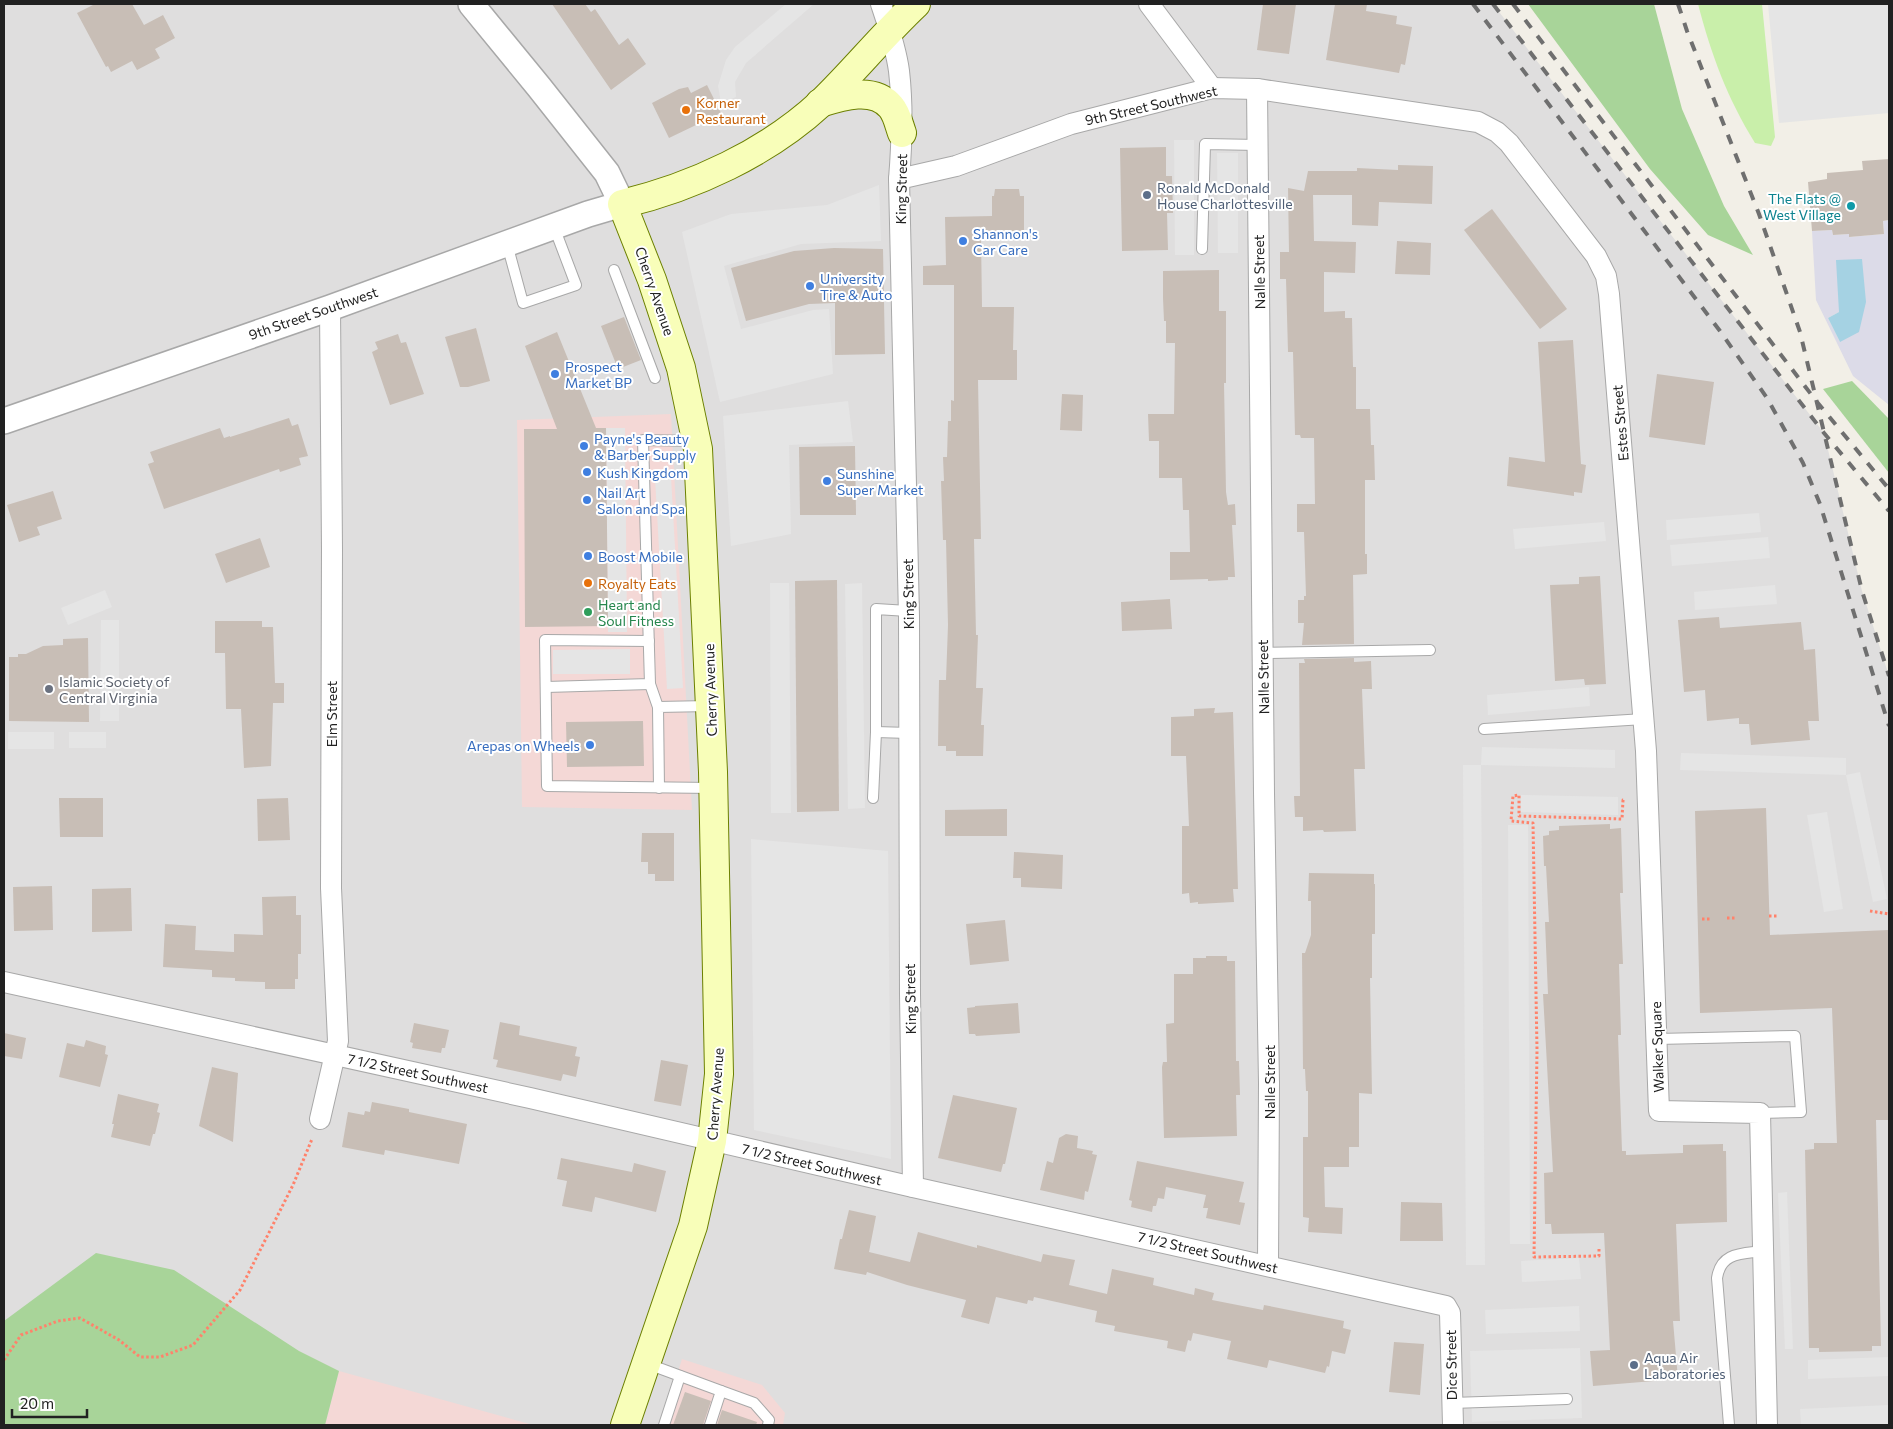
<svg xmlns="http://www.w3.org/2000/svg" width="1893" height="1429" font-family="Commissioner,sans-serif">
<rect width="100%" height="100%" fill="#f2efe7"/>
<polygon fill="#dfdede" points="4,4 1493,4 1824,433 1862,591 1889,676 1889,1425 4,1425"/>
<g fill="#f4d8d6">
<polygon points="671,414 692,810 522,807 517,420"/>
<polygon points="682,1359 762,1385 785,1413 783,1425 661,1425"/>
<polygon points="339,1371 533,1425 325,1425"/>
</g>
<path fill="#c9efaa" d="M 1698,4 L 1762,4 L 1775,137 L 1771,146 L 1755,143 C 1727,98 1711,54 1698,4 Z"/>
<g fill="#a8d499">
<polygon points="1528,4 1654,4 1682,109 1724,206 1753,255 1708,235 1650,169"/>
<polygon points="1852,381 1889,419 1889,473 1823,389"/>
<polygon points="96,1253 174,1270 299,1351 339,1371 325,1425 4,1425 4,1321"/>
</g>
<g fill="#e5e5e5">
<polygon points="786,4 814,4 746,63 735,82 736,97 721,103 718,86 726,60 735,47"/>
<polygon points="1768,4 1889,4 1889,113 1779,123"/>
<polygon points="1174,140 1194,140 1194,255 1175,255"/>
<polygon points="1217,153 1238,153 1238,253 1218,253"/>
<polygon points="879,185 881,241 801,244 724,266 741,329 813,310 829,309 833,374 720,402 682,232 731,214 827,205"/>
<polygon points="848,401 853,442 789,445 791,534 731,546 723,416"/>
<polygon points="606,428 625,428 627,632 608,632"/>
<polygon points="671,477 683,688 667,689 655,478"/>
<polygon points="1759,513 1761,532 1667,540 1666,520"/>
<polygon points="1604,522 1606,541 1515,549 1513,529"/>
<polygon points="1768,537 1770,558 1672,566 1670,545"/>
<polygon points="770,583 789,583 791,813 771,813"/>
<polygon points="862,583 865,808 848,809 845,584"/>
<polygon points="1775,585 1777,604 1695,610 1694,592"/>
<polygon points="105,590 112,607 68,625 61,608"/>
<polygon points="101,620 119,620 119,721 100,721"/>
<polygon points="630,649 630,674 553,674 553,650"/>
<polygon points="1589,687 1590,706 1488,715 1487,695"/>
<rect x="8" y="732" width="46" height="17"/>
<rect x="69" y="732" width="37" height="16"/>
<polygon points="1482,747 1615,750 1615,768 1481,765 1485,1265 1466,1265 1463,765 1481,765"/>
<polygon points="1681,753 1846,758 1846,775 1860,772 1887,899 1873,902 1846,775 1680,770"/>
<polygon points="1521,795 1618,797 1618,815 1521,812"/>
<polygon points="1827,812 1843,909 1824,912 1807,815"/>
<polygon points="1508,825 1528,825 1530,1244 1510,1244"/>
<polygon points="751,839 888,851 891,1159 754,1130"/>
<polygon points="1787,1192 1793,1349 1785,1349 1778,1193"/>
<polygon points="1579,1258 1581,1279 1522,1282 1521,1261"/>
<polygon points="1579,1306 1580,1331 1486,1334 1485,1310"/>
<polygon points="1580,1348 1582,1418 1472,1422 1470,1351"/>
<polygon points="1889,1357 1889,1376 1808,1379 1808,1360"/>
<polygon points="1889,1405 1889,1425 1801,1425 1800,1409"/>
</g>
<path fill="#dcdbe8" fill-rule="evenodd" d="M 1889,220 L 1889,405 L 1853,376 L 1816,300 L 1812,231 L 1832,230 L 1833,235 L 1849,234 L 1849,237 L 1884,234 L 1883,221 ZM 1839,312 L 1840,342 L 1828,318 Z"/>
<polygon fill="#a5d2e3" points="1862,259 1866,302 1859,332 1840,342 1828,318 1839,312 1836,260"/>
<g fill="#c8beb6">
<polygon points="95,4 132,4 144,25 163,15 175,38 155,49 160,58 137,70 132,61 111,72 108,66 106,67 77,13"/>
<polygon points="552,4 585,4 591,12 595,9 619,45 628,38 646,64 611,90"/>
<polygon points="1263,4 1296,4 1289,54 1257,50"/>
<polygon points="1335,4 1367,4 1366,11 1397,16 1396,24 1412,27 1405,65 1401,64 1399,73 1326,60"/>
<polygon points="707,85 721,113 669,138 652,103 679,89 688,87 691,93"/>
<polygon points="1166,147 1166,176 1172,176 1173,213 1167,213 1168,250 1122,251 1120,148"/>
<polygon points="1889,159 1889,220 1883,221 1884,234 1849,237 1849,234 1833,235 1832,230 1812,231 1808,182 1827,179 1827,173 1863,170 1862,161"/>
<polygon points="1398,165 1433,166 1432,204 1379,202 1378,226 1352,225 1352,195 1313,195 1314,241 1356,242 1355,273 1324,272 1324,312 1345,311 1345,318 1352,318 1353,367 1356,367 1356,409 1370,409 1371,445 1374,445 1375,480 1365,480 1365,554 1367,554 1367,574 1353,575 1354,644 1302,645 1304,623 1298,623 1298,600 1304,600 1304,596 1306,596 1304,532 1297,532 1297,504 1315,504 1314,438 1301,438 1300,435 1295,435 1293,352 1288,352 1286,279 1280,279 1280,252 1289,252 1288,188 1304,191 1308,171 1357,171 1357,168 1398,170"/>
<polygon points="995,189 1019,189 1020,196 1024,196 1024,230 1022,230 1022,236 981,236 982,307 1014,307 1013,350 1017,350 1017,380 978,380 981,539 974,539 976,635 978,635 976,688 983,688 981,725 984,725 983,756 956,756 956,751 946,751 946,746 938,746 939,680 946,680 948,625 946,540 943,540 941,481 944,481 943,457 947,457 948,421 951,421 951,400 954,401 954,285 923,285 923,266 946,265 945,217 992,216 992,196 994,196"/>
<polygon points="1492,209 1567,309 1540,329 1464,230"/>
<polygon points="1397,241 1431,243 1430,275 1395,274"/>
<polygon points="834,248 883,249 885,354 835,355 835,303 809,304 746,321 731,268 794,251"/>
<polygon points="1219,270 1219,311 1226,311 1226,383 1224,383 1226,492 1228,505 1235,504 1236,525 1232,525 1235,577 1228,577 1228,580 1208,581 1208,579 1170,580 1170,552 1190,552 1189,510 1183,510 1182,478 1159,478 1159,441 1149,441 1148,414 1174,414 1175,343 1166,343 1166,321 1164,321 1163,298 1163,271"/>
<polygon points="624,317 641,360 618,369 601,326"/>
<polygon points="476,328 490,381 468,387 460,387 445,337"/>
<polygon points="557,332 596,428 606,428 608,626 525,627 524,429 557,429 525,346"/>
<polygon points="398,334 401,343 406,342 424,394 390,405 372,352 378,349 375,342"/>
<polygon points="1573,340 1581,464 1586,465 1582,493 1574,492 1574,496 1507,486 1509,457 1545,462 1538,342"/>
<polygon points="1657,374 1714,382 1705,445 1649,437"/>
<polygon points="1062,394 1083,395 1082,431 1060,430"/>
<polygon points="289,418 292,426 298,424 308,456 299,458 301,465 280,472 279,469 164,509 148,464 154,462 150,452 220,428 224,438 230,436 230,437"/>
<polygon points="855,446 856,515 800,515 799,447"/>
<polygon points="53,491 62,519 37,527 40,535 19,542 7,505"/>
<polygon points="260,538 270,567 226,583 215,554"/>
<polygon points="1600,576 1606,684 1585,685 1584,679 1555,681 1550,585 1579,584 1579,577"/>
<polygon points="837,580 839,811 797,812 795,581"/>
<polygon points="1170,599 1172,629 1122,631 1121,602"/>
<polygon points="1719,617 1720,628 1801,622 1804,650 1815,649 1819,721 1808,721 1810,740 1751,745 1749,724 1739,724 1739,718 1707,721 1705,690 1684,692 1678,620"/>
<polygon points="215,621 262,621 262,627 273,627 275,683 284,683 284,703 273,703 271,766 244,768 241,709 226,709 225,653 215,653"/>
<polygon points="88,638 89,722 9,721 9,657 18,657 18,654 26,654 43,646 63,645 63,639"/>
<polygon points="1354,658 1354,662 1371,661 1372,689 1362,689 1365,769 1354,769 1356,831 1324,832 1323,830 1303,831 1303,817 1295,817 1294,796 1300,796 1299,663 1305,663 1304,659"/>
<polygon points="1215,708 1214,713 1233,712 1238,889 1233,889 1234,902 1198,904 1198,902 1190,903 1189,893 1182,894 1182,826 1189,826 1186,756 1171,756 1171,717 1194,716 1194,709"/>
<polygon points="643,721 644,766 567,767 566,722"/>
<polygon points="59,798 103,798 103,837 60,837"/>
<polygon points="288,798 290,840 258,841 257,799"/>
<polygon points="1766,808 1770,935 1889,930 1889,1120 1876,1120 1881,1346 1872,1346 1872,1351 1819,1352 1819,1348 1809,1348 1805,1150 1814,1149 1814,1143 1837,1143 1832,1008 1700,1013 1695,811"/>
<polygon points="1007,809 1007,836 945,836 945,810"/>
<polygon points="1610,824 1610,829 1621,828 1623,893 1620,893 1623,964 1619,964 1621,1035 1618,1035 1622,1151 1626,1151 1626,1155 1683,1153 1683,1145 1723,1144 1723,1151 1726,1151 1727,1222 1676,1224 1680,1321 1673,1321 1678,1379 1593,1386 1590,1351 1610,1350 1604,1233 1552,1234 1551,1224 1545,1224 1544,1173 1553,1172 1543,994 1548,994 1545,922 1549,922 1546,866 1544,866 1543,836 1549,835 1549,831 1559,830 1559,826"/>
<polygon points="642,833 674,833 674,881 655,881 655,874 648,874 648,862 641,862"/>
<polygon points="1014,852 1063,855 1062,889 1021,887 1021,878 1013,878"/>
<polygon points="1309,873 1374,874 1374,884 1375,884 1375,934 1372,934 1372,978 1370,978 1372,1094 1359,1093 1359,1147 1349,1147 1349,1167 1324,1167 1325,1207 1343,1208 1342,1234 1308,1232 1309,1218 1303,1217 1303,1137 1308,1137 1308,1091 1306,1091 1305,1069 1303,1069 1302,953 1305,953 1311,935 1311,901 1308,901"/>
<polygon points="52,886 53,930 14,931 13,887"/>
<polygon points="131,888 132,931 92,932 92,889"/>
<polygon points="296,896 296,915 301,915 301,954 298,954 298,979 295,979 295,989 265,989 265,982 235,981 235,978 212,977 212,970 163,967 165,924 196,926 195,950 234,952 234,934 263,935 262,897"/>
<polygon points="1005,920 1009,961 970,965 966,924"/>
<polygon points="1206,956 1227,956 1227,961 1235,961 1236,1061 1239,1061 1240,1095 1236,1095 1237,1136 1164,1138 1162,1067 1163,1062 1167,1062 1166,1024 1174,1023 1174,974 1193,974 1193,958 1206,958"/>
<polygon points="1018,1003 1020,1033 976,1036 975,1034 969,1034 967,1008 975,1007 975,1006"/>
<polygon points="500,1022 520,1026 519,1035 577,1047 575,1056 580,1057 576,1077 563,1074 561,1081 496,1067 498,1060 493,1059"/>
<polygon points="414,1023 449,1030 445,1048 442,1048 441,1053 412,1048 413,1043 410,1042"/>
<polygon points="4,1033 26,1038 22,1059 4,1056"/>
<polygon points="86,1040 106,1046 105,1054 108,1055 100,1087 59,1077 67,1043 84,1047"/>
<polygon points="661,1060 688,1065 681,1106 654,1101"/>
<polygon points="212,1067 238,1073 233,1142 199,1126"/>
<polygon points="118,1094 159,1104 157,1112 160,1113 155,1134 153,1134 150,1146 111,1137 114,1124 112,1124"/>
<polygon points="953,1095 1017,1108 1005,1164 1003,1164 1001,1172 938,1158"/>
<polygon points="372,1102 409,1109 409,1112 467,1124 459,1164 385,1150 384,1155 342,1147 348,1112 364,1115 365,1111 370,1112"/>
<polygon points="1066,1134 1078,1136 1077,1148 1093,1151 1092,1154 1097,1155 1088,1192 1085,1191 1084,1200 1040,1190 1047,1161 1053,1163 1059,1138"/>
<polygon points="561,1158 632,1172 634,1163 666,1171 656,1212 595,1197 592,1212 562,1206 567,1181 557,1179"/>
<polygon points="1137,1161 1244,1182 1239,1202 1245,1203 1240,1225 1206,1218 1208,1208 1203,1208 1206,1195 1166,1187 1164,1199 1158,1198 1156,1206 1153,1206 1152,1212 1131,1207 1132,1201 1129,1200"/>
<polygon points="1401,1202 1442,1203 1443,1241 1400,1241"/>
<polygon points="849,1210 876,1216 869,1252 910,1262 918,1232 977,1248 977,1245 1041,1262 1043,1254 1075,1260 1069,1285 1107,1294 1112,1269 1154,1278 1153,1285 1194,1295 1195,1288 1214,1293 1212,1300 1263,1310 1264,1305 1344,1321 1343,1328 1351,1330 1345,1354 1332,1351 1329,1367 1327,1366 1325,1373 1269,1360 1267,1368 1227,1359 1231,1341 1193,1333 1191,1341 1188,1340 1185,1352 1167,1348 1168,1341 1114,1331 1115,1326 1095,1322 1097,1311 1034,1297 1033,1301 1028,1300 1027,1304 996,1297 989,1324 961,1317 966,1300 907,1285 867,1272 866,1275 834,1269 840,1239 842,1239"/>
<polygon points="1394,1342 1424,1344 1420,1395 1389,1392"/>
<polygon points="685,1392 711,1401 703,1425 673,1425"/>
<polygon points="722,1410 757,1422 756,1425 717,1425"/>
</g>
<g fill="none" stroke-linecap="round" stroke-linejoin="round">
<defs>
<g id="service">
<polyline points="507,244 523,303 576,285 554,227"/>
<polyline points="1202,249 1205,144 1258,145"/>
<polyline points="614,270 655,378"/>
<polyline points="649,641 545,640 547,786 713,788"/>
<polyline points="1263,653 1430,650"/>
<polyline points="650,684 658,707"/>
<polyline points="546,687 650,684 643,440 696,441"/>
<polyline points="1484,729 1644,719"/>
<polyline points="876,732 909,733"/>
<polyline points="659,788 658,707 709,706"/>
<polyline points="873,798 876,732 876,609 908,611"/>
<polyline points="1657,1039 1795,1036 1801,1112 1760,1113"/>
<polyline points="648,1364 721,1391 710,1425"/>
<polyline points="721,1391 754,1403 769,1420 768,1425"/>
<polyline points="1452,1403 1567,1399"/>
<polyline points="664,1425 680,1376"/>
<path d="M 1729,1425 L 1717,1278 C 1721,1252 1742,1254 1763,1251"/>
</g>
<g id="minor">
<path d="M 881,4 C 888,25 896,48 899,71 C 903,106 902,143 899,179 L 909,617 L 910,994 L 913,1187"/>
<polyline points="1149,4 1212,88"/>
<polyline points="1257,89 1264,793 1269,1083 1268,1265"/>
<polyline points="899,179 956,166 1071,124 1212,88 1257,89 1478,122 1497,132 1509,143 1596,256 1606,276 1609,294 1646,751 1659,1111 1760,1113 1767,1425"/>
<polyline points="4,982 530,1098 913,1187 1446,1306 1450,1313 1453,1425"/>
<polyline points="320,1119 338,1041 331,888 332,549 330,308"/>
</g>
<polyline id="tertiary" points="4,421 330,308 588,214 622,204 607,173 539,87 471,4"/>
<g id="secondary">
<path d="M 820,103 C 842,96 874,86 891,107 C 897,114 899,125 902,133"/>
<path d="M 625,1425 L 693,1226 L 712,1141 L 719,1074 L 713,772 L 698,449 L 681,368 L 652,280 L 622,204 C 693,187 767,153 821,103 C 854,71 883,35 916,4"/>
</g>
</defs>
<use href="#service" stroke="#a8a8a8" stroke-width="12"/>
<use href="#minor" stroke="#a8a8a8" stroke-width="22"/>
<use href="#tertiary" stroke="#a8a8a8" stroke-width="28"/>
<use href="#secondary" stroke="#6c8000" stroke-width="30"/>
<g stroke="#ff826b" stroke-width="3" stroke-dasharray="2.5 2.5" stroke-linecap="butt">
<polyline points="1870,911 1889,914"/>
<polyline points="1769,916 1778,916"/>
<polyline points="1727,918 1735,918"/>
<polyline points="1702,919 1710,919"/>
<polyline points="1599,1249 1599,1256 1534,1257 1537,1050 1533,823 1511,821 1513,796 1519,795 1519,816 1622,819 1623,800 1625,800"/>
<polyline points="4,1360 21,1335 58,1321 80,1318 119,1340 140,1357 160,1357 193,1345 240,1290 293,1185 312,1139"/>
</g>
<use href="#service" stroke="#fff" stroke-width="10"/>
<use href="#minor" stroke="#fff" stroke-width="20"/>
<use href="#tertiary" stroke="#fff" stroke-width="25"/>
<use href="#secondary" stroke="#f8feb9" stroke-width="28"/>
<g stroke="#6f6f6f" stroke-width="4" stroke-dasharray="10 10" stroke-linecap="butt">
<polyline points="1473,4 1720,331 1767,398 1803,463 1820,504 1889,726"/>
<polyline points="1493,4 1824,433 1889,511"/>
<polyline points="1513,4 1817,402 1889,489"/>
<polyline points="1678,4 1687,31 1759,214 1800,332 1862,591 1889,676"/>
</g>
</g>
<g fill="#e8710a" stroke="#fff" stroke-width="2">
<circle cx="686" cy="110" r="5"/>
<circle cx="588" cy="583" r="5"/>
</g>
<g fill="#5c6f8a" stroke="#fff" stroke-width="2">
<circle cx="1147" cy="195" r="5"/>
<circle cx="1634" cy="1365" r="5"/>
</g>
<circle fill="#0f9aa8" stroke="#fff" stroke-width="2" cx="1851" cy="206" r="5"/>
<g fill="#3f7fe0" stroke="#fff" stroke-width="2">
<circle cx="963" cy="241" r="5"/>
<circle cx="810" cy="286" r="5"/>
<circle cx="555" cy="374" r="5"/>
<circle cx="584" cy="446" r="5"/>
<circle cx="587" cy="472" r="5"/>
<circle cx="827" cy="481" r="5"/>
<circle cx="587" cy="500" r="5"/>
<circle cx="588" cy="556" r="5"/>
<circle cx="590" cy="745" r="5"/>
</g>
<circle fill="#2e9e5b" stroke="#fff" stroke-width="2" cx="588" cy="612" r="5"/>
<circle fill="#6b7280" stroke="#fff" stroke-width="2" cx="49" cy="689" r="5"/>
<g text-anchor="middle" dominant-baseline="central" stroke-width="4" stroke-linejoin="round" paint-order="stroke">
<g font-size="14" fill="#c56008" stroke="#fff" text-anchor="start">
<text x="696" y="102">Korner<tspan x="696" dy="16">Restaurant</tspan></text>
<text x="598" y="583">Royalty Eats</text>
</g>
<g font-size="14" fill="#212121" stroke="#fff">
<text transform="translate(1151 105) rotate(-13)">9th Street Southwest</text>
<text transform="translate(901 189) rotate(-89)">King Street</text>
<text transform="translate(1259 272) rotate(-91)">Nalle Street</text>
<text transform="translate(655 291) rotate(71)">Cherry Avenue</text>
<text transform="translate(313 313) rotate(-19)">9th Street Southwest</text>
<text transform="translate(1620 423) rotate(-95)">Estes Street</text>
<text transform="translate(908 594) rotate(-91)">King Street</text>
<text transform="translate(1263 677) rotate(-91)">Nalle Street</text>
<text transform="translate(710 690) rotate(-92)">Cherry Avenue</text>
<text transform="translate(331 714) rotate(-90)">Elm Street</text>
<text transform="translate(910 999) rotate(-91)">King Street</text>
<text transform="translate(1657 1047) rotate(-92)">Walker Square</text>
<text transform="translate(418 1073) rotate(12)">7 1/2 Street Southwest</text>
<text transform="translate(1269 1082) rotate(-90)">Nalle Street</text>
<text transform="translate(715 1094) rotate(-86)">Cherry Avenue</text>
<text transform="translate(812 1164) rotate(13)">7 1/2 Street Southwest</text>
<text transform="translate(1208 1252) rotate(13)">7 1/2 Street Southwest</text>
<text transform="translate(1451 1365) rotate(-91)">Dice Street</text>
</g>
<g font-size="14" fill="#4e5e75" stroke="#fff" text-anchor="start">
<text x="1157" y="187">Ronald McDonald<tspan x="1157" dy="16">House Charlottesville</tspan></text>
<text x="1644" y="1357">Aqua Air<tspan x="1644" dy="16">Laboratories</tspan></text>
</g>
<g font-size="14" fill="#0d838f" stroke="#fff" text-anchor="end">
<text x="1841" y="198">The Flats @<tspan x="1841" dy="16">West Village</tspan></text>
</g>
<g font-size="14" fill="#366cbe" stroke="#fff" text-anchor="start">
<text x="973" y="233">Shannon's<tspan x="973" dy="16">Car Care</tspan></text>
<text x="820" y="278">University<tspan x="820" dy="16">Tire &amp; Auto</tspan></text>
<text x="565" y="366">Prospect<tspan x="565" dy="16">Market BP</tspan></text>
<text x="594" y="438">Payne's Beauty<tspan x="594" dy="16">&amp; Barber Supply</tspan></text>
<text x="597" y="472">Kush Kingdom</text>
<text x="837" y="473">Sunshine<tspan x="837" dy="16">Super Market</tspan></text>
<text x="597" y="492">Nail Art<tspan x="597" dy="16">Salon and Spa</tspan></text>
<text x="598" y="556">Boost Mobile</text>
<text x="580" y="745" text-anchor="end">Arepas on Wheels</text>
</g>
<g font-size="14" fill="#27864d" stroke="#fff" text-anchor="start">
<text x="598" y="604">Heart and<tspan x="598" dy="16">Soul Fitness</tspan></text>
</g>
<g font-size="14" fill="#5b616d" stroke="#fff" text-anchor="start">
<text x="59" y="681">Islamic Society of<tspan x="59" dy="16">Central Virginia</tspan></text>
</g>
</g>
<rect width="1893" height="1429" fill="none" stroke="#212121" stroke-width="10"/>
<path d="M12 1409v8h75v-8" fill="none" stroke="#212121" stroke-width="2.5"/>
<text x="20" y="1409" font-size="15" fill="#212121" stroke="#ffffff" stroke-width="4" paint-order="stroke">20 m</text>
</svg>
